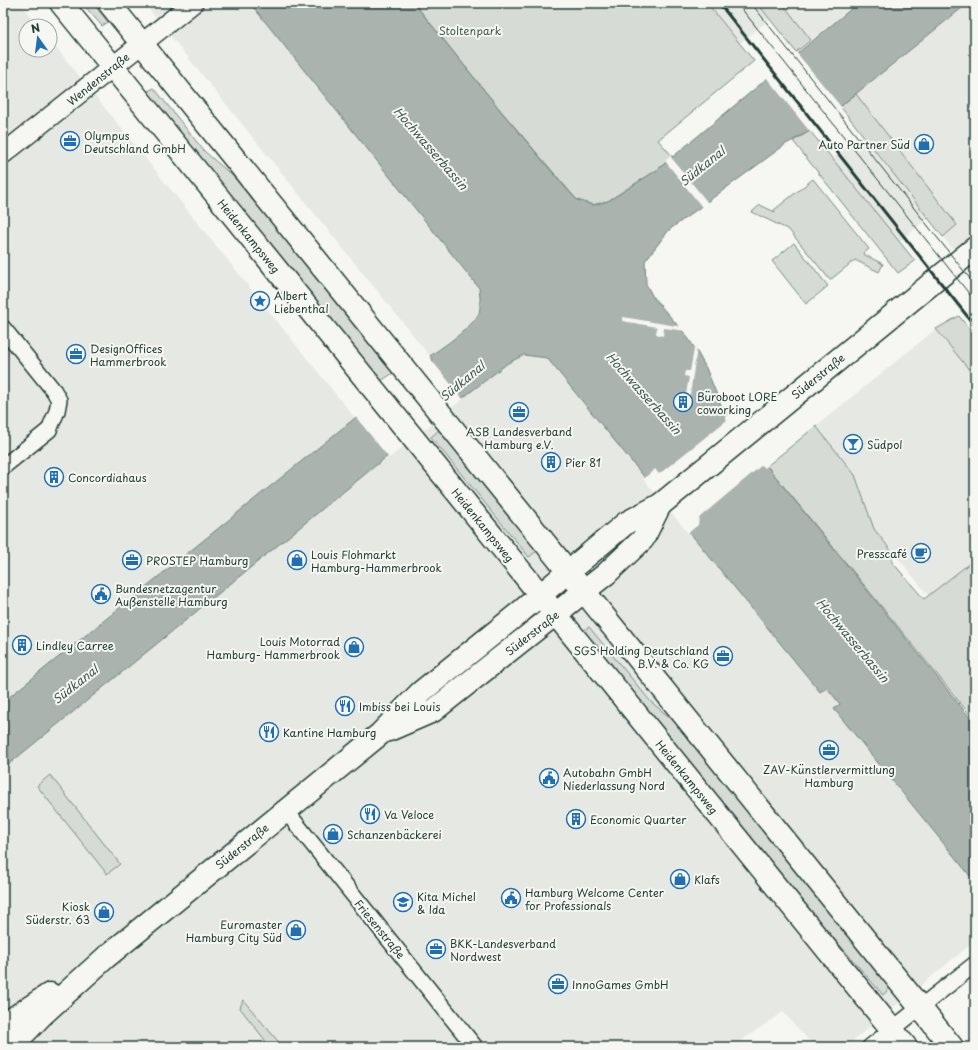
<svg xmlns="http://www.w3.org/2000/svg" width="978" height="1050" font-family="'Playpen Sans',sans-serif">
<rect width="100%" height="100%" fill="#f6f6f2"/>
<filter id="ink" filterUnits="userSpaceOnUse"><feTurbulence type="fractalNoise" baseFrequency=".025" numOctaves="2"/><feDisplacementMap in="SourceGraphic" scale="8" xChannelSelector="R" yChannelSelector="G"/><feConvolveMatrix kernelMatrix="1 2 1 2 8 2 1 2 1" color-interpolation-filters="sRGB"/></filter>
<g filter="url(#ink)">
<g fill="#e6e8e4">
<polygon points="3,3 20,3 38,26 26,26 26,50 50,50 50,40 355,418 3,702"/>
<polygon points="144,3 250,3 479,288 481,301 479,313 473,322 430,356"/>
<polygon points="707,3 757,3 770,19 740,43"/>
<polygon points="782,3 857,3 811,40"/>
<polygon points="968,3 975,3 975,277 943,237 957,225 856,94"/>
<polygon points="862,135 928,218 899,242 832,159"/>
<polygon points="936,329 975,377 975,559 929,596 874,529 855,475 816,426"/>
<polygon points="524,355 547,358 820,691 827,688 840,704 834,709 975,882 975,941 845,1047 815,1047 783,1012 732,1047 3,1047 3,769 385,458 508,363"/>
</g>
<g fill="#d6dbd6" stroke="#7a8c85">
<polygon points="82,3 93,3 108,22 102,26"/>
<polygon points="414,3 707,3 754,61 658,140 673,157 657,170 608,201 593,205 577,200 501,111"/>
<polygon points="757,3 782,3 811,40 796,52"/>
<polygon points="154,88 204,151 234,177 393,373 378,383 146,92"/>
<polygon points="856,94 957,225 943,237 840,106"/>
<polygon points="810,131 915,261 898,273 793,141"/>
<polygon points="813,179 869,249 863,254 883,264 879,272 855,260 830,280 789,230 752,212 760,205 775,212 774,210"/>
<polygon points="794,243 828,286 806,304 772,261"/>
<polygon points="959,316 975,336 975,377 936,329"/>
<polygon points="816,426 855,475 874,529 893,553 892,562 924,599 975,559 975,721 767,466"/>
<polygon points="439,430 537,551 529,557 431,437"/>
<polygon points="589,627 651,702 673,720 890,988 883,995 839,944 797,903 581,632"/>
<polygon points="50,775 120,864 107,874 37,786"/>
<polygon points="243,1000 283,1047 264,1047 265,1040 240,1008"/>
</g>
<path fill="#aab3ae" stroke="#72847d" d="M 250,3 L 414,3 L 501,111 L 565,187 L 577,200 L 593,205 L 608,201 L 657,170 L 858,3 L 968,3 L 810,131 L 786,144 L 669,230 L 645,261 L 646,284 L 653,297 L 686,335 L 696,350 L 706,368 L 721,405 L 767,466 L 975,724 L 975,882 L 834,709 L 840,704 L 827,688 L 820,692 L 547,358 L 524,355 L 508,363 L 385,458 L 3,769 L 3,702 L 355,418 L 433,360 L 430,356 C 442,347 473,327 479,313 C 481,305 480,296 479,288 Z"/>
<g fill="#f6f6f2">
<polygon points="796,52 842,108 811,133 766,77"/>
<polygon points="670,156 708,203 702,207 665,161"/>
<polygon points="623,317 682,327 686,331 664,328 663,336 656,334 657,327 622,321"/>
<polygon points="695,344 697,348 690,395 686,394 689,377 684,376 685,371 690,371"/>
<polygon points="429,357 463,399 389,458 355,416 430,360 428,358"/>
<polygon points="729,413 769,465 765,468 762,465 699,518 698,525 688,533 643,479 655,469 659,474 727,420 725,417"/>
</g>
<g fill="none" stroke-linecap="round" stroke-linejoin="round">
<defs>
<g id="minor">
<polyline points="3,328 54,391 59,400 57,411 49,430 3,467"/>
<polyline points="286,811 475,1047"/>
<polyline points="870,1047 975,964"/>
</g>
<polyline id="tertiary" points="3,154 193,3"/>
<g id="secondary">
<polyline points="389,730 433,711 606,574 643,539 660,505"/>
<polyline points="3,1025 50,994"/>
<polyline points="11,1047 42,1015 105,958 380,734 421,692 519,613 626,523 660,505 975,248"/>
</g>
<g id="primary">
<polyline points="61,3 906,1047"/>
<polyline points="109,3 952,1047"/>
</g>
</defs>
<use href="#minor" stroke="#1f3d34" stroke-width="18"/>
<use href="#tertiary" stroke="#1f3d34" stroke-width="22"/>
<use href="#secondary" stroke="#1f3d34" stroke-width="25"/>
<use href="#primary" stroke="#1f3d34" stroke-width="25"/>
<use href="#minor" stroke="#f6f6f2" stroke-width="15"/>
<use href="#tertiary" stroke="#f6f6f2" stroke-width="19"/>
<use href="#secondary" stroke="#f6f6f2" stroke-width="22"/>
<use href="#primary" stroke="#f6f6f2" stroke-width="22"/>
<g stroke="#1f3d34" stroke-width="1">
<polyline points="737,3 975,301"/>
<polyline points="751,3 975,285"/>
</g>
<polyline stroke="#1f3d34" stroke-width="3" points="719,3 975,326"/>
</g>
</g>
<defs>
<symbol id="office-ring" viewBox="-11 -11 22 22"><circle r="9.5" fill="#f6f6f2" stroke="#1f6fb2" stroke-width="1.5"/><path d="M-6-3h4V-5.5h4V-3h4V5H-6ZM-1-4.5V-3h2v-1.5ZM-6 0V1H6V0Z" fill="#1f6fb2"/></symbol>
<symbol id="shop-ring" viewBox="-11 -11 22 22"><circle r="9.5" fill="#f6f6f2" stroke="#1f6fb2" stroke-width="1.5"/><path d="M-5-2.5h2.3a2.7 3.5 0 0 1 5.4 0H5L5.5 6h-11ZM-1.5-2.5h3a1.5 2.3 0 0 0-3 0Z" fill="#1f6fb2"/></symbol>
<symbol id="sight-ring" viewBox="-11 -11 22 22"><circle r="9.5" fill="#f6f6f2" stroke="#1f6fb2" stroke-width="1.5"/><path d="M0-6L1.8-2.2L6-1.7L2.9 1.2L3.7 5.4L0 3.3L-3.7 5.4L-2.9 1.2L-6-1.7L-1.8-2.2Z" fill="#1f6fb2"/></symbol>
<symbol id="building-ring" viewBox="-11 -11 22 22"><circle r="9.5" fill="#f6f6f2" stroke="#1f6fb2" stroke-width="1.5"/><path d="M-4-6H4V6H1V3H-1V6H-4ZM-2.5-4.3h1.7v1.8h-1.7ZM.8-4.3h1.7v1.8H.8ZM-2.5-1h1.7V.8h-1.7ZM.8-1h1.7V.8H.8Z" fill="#1f6fb2"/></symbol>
<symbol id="bar-ring" viewBox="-11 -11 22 22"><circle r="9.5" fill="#f6f6f2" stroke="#1f6fb2" stroke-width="1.5"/><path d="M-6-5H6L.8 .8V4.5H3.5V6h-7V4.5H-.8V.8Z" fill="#1f6fb2"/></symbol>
<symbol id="cafe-ring" viewBox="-11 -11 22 22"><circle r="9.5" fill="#f6f6f2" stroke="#1f6fb2" stroke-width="1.5"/><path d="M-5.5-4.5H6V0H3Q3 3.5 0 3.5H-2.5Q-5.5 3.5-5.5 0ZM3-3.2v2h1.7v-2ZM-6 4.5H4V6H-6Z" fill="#1f6fb2"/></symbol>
<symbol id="civic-ring" viewBox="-11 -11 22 22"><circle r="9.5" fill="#f6f6f2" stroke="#1f6fb2" stroke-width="1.5"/><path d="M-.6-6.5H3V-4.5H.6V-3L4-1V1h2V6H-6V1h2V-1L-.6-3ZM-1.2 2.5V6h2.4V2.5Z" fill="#1f6fb2"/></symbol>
<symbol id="restaurant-ring" viewBox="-11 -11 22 22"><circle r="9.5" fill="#f6f6f2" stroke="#1f6fb2" stroke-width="1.5"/><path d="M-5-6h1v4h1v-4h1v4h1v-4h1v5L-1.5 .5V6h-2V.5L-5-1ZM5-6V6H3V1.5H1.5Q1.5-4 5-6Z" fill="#1f6fb2"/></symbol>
<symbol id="school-ring" viewBox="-11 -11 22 22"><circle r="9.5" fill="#f6f6f2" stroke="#1f6fb2" stroke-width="1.5"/><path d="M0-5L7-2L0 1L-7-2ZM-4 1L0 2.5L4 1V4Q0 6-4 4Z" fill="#1f6fb2"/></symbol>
</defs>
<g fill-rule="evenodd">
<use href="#office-ring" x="59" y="130" width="22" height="22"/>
<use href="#shop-ring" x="913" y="133" width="22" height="22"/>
<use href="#sight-ring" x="249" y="290" width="22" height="22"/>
<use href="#office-ring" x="65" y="343" width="22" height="22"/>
<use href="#building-ring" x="672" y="391" width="22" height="22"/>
<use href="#office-ring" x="508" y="401" width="22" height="22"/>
<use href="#bar-ring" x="842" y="433" width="22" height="22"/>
<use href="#building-ring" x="540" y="451" width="22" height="22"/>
<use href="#building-ring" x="43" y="466" width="22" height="22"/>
<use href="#cafe-ring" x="910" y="542" width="22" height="22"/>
<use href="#office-ring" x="121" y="549" width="22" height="22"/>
<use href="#shop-ring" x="286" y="549" width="22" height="22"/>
<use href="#civic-ring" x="90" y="583" width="22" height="22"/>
<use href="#building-ring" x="11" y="634" width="22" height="22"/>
<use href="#shop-ring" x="343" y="636" width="22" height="22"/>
<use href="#office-ring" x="712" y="645" width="22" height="22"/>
<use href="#restaurant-ring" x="334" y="695" width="22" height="22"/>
<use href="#restaurant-ring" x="258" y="721" width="22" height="22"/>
<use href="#office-ring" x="818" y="739" width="22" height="22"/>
<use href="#civic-ring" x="538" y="767" width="22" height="22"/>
<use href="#restaurant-ring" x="359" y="803" width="22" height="22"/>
<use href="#building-ring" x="565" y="808" width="22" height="22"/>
<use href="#shop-ring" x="322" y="823" width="22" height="22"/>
<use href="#shop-ring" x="669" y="868" width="22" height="22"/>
<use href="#civic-ring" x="500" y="887" width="22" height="22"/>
<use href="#school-ring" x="392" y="891" width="22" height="22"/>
<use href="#shop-ring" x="93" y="901" width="22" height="22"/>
<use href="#shop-ring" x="285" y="919" width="22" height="22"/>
<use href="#office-ring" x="425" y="938" width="22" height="22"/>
<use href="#office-ring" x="547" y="973" width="22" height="22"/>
</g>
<g text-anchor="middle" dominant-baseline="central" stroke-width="4" stroke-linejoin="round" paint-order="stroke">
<g font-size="11" fill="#445d54" stroke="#f6f6f2">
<text x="470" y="30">Stoltenpark</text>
</g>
<g font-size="11" fill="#1f3d34" stroke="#f6f6f2">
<text transform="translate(98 79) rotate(-39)">Wendenstraße</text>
<text transform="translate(249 236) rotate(51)">Heidenkampsweg</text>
<text transform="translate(818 376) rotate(-39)">Süderstraße</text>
<text transform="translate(483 525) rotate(51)">Heidenkampsweg</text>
<text transform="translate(532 633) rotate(-38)">Süderstraße</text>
<text transform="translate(687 777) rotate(51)">Heidenkampsweg</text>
<text transform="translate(242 846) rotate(-39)">Süderstraße</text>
<text transform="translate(380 929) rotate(51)">Friesenstraße</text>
</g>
<g font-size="11" fill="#1f3d34" stroke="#f6f6f2" text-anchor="start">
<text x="84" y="135">Olympus<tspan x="84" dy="13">Deutschland GmbH</tspan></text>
<text x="910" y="144" text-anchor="end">Auto Partner Süd</text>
<text x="274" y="295">Albert<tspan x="274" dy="13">Liebenthal</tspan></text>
<text x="90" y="348">DesignOffices<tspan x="90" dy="13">Hammerbrook</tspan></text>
<text x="697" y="396">Büroboot LORE<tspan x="697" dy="13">coworking</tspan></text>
<text x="519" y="431" text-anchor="middle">ASB Landesverband<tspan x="519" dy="13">Hamburg e.V.</tspan></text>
<text x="867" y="444">Südpol</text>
<text x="565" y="462">Pier 81</text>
<text x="68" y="477">Concordiahaus</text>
<text x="907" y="553" text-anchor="end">Presscafé</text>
<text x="311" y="554">Louis Flohmarkt<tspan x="311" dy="13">Hamburg-Hammerbrook</tspan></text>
<text x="146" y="560">PROSTEP Hamburg</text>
<text x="115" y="588">Bundesnetzagentur<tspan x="115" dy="13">Außenstelle Hamburg</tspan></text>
<text x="340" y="641" text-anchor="end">Louis Motorrad<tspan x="340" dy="13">Hamburg- Hammerbrook</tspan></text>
<text x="36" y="645">Lindley Carree</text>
<text x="709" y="650" text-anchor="end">SGS Holding Deutschland<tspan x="709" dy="13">B.V. &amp; Co. KG</tspan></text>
<text x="359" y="706">Imbiss bei Louis</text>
<text x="283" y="732">Kantine Hamburg</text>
<text x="829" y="769" text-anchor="middle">ZAV-Künstlervermittlung<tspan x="829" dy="13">Hamburg</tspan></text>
<text x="563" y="772">Autobahn GmbH<tspan x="563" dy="13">Niederlassung Nord</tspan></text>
<text x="384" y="814">Va Veloce</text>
<text x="590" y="819">Economic Quarter</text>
<text x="347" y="834">Schanzenbäckerei</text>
<text x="694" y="879">Klafs</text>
<text x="525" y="892">Hamburg Welcome Center<tspan x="525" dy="13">for Professionals</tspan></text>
<text x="417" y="896">Kita Michel<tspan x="417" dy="13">&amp; Ida</tspan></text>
<text x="90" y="906" text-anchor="end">Kiosk<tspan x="90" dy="13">Süderstr. 63</tspan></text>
<text x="282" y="924" text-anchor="end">Euromaster<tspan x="282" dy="13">Hamburg City Süd</tspan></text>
<text x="450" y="943">BKK-Landesverband<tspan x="450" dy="13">Nordwest</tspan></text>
<text x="572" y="984">InnoGames GmbH</text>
</g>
<g font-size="12" font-style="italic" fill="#425a52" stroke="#f6f6f2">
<text transform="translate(431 148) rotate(49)">Hochwasserbassin</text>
<text transform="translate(702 166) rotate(-39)">Südkanal</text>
<text transform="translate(462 381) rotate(-40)">Südkanal</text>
<text transform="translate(644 393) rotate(48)">Hochwasserbassin</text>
<text transform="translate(853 640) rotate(50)">Hochwasserbassin</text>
<text transform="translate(75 684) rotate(-38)">Südkanal</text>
</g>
</g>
<rect width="978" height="1050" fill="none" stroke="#f6f6f2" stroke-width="16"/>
<rect x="8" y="8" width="962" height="1034" fill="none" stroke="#1f3d34" stroke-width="1.5" filter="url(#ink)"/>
<g transform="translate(38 38) rotate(346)"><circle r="19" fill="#f6f6f2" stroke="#a0aca6"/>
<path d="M0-3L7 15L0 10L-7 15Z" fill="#1f6fb2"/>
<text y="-6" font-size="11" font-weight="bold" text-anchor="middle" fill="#1f3d34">N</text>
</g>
</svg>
